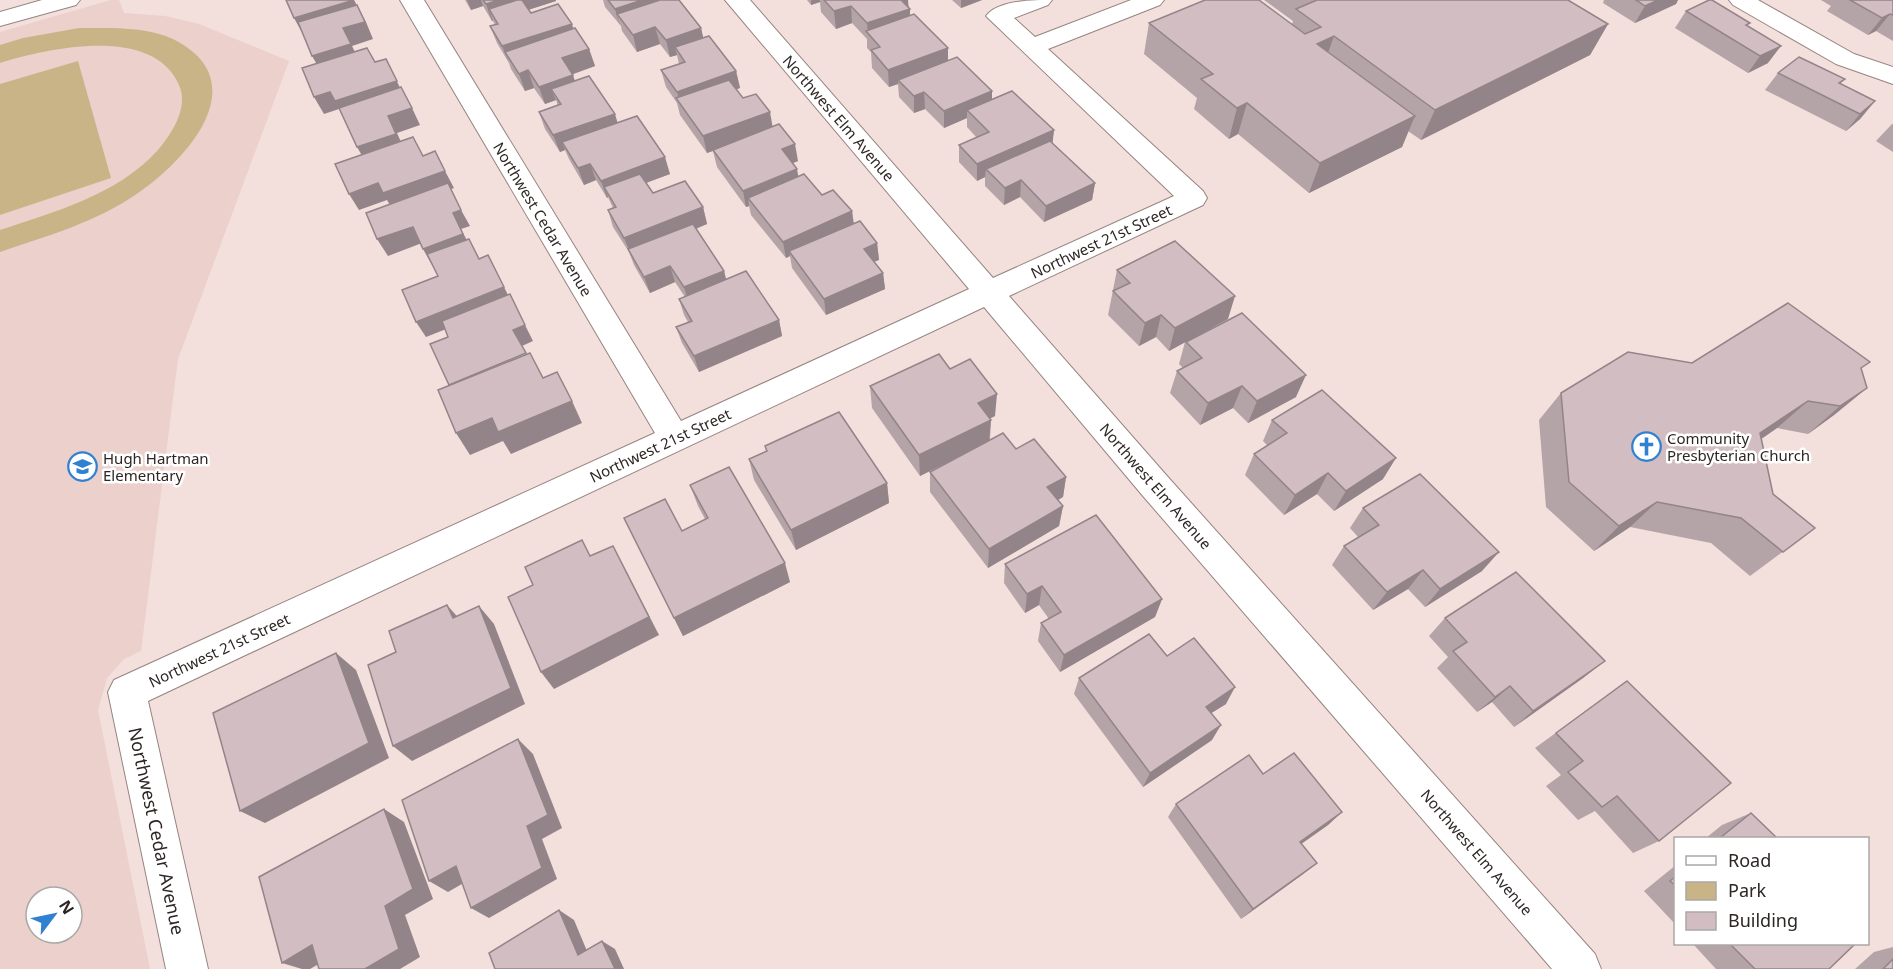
<svg xmlns="http://www.w3.org/2000/svg" width="1893" height="969" font-family="'Noto Sans',sans-serif">
<rect width="100%" height="100%" fill="#f3dfdb"/>
<path fill="#ebd0cb" fill-rule="evenodd" d="M 111,0 L 119,0 L 124,13 L 165,16 L 199,24 L 289,61 L 178,359 L 141,651 L 124,659 L 107,678 L 98,710 L 150,969 L 0,969 L 0,32 ZM 36,897 L 72,897 L 72,933 L 36,933 Z"/>
<g fill="#c9b487">
<path d="M 79,28 C 108,28 146,26 173,39 C 257,81 188,159 138,193 C 97,222 47,236 0,252 L 0,230 C 54,212 117,195 157,151 C 172,134 189,107 179,85 C 153,25 49,48 0,63 L 0,45 L 23,38 Z"/>
<polygon points="78,61 111,178 0,215 0,84"/>
</g>
<g fill="none" stroke-linecap="round" stroke-linejoin="round">
<defs>
<g id="minor">
<polygon points="42,0 80,0 76,5 0,26 0,12"/>
<path d="M 400,0 L 424,0 L 681,421 L 969,289 L 725,0 L 750,0 L 993,278 L 1174,196 L 986,16 C 998,0 1033,0 1052,0 L 1048,5 L 1014,18 L 1035,37 L 1131,0 L 1164,0 L 1160,5 L 1048,49 L 1203,191 L 1207,198 L 1203,205 L 1009,296 L 1167,476 L 1595,954 L 1601,969 L 1552,969 L 1143,496 L 984,307 L 148,701 L 208,969 L 166,969 L 108,692 L 114,680 L 655,433 Z"/>
<polygon points="1729,0 1758,0 1854,54 1893,67 1893,84 1836,64 1733,5"/>
</g>
</defs>
<use href="#minor" stroke="#968481" stroke-width="2"/>
<use href="#minor" fill="#fff" fill-rule="evenodd"/>
</g>
<g fill="#b4a3a7">
<polygon points="465,0 556,0 556,1 528,10 531,13 573,29 589,49 595,66 572,74 575,81 670,174 646,183 653,193 703,207 707,224 696,229 724,271 726,280 779,320 782,336 699,372 682,343 676,327 688,322 684,315 679,299 685,297 675,282 650,293 634,265 629,252 613,227 608,210 613,208 608,197 607,198 596,180 584,185 569,159 565,150 560,152 545,129 539,112 558,106 556,100 545,104 534,88 525,91 511,69 509,63 497,43 490,26 495,25 493,21 492,21 483,6 471,10"/>
<polygon points="603,0 679,0 701,28 703,38 736,71 740,88 736,89 743,98 773,127 798,161 793,163 798,177 822,195 852,211 854,224 877,243 879,260 874,261 883,273 885,289 826,315 792,268 790,256 786,258 751,215 749,206 746,207 717,167 713,151 707,153 680,115 677,103 666,87 661,70 679,64 677,55 670,57 660,44 637,52 622,31 621,26 605,7"/>
<polygon points="807,0 908,0 910,15 948,60 992,100 1054,130 1052,143 1095,183 1092,200 1044,222 1020,197 1004,205 985,186 985,177 977,181 959,162 959,145 977,138 967,127 967,118 944,128 925,109 914,113 899,97 898,84 889,87 872,68 871,52 867,48 867,39 852,23 836,29 821,12 820,2 811,5"/>
<polygon points="952,0 982,0 961,8"/>
<polygon points="1264,0 1568,0 1608,24 1590,55 1421,140 1408,131 1402,147 1309,193 1238,134 1229,139 1194,109 1197,98 1144,54 1149,23 1292,24 1293,21"/>
<polygon points="1604,0 1678,0 1676,4 1635,23 1603,3"/>
<polygon points="1821,0 1893,0 1893,41 1876,31 1868,35 1827,11 1831,6"/>
<polygon points="1686,11 1748,26 1768,63 1748,73 1675,28"/>
<polygon points="1778,73 1845,79 1840,84 1875,101 1860,119 1846,131 1765,90"/>
<polygon points="1892,124 1893,124 1893,152 1876,141"/>
<polygon points="1117,270 1228,319 1197,336 1296,397 1248,423 1233,408 1200,425 1170,393 1177,371 1183,368 1179,364 1185,342 1169,351 1156,337 1139,346 1108,315"/>
<polygon points="1692,363 1861,369 1867,388 1834,415 1808,434 1777,428 1761,439 1773,494 1815,528 1750,576 1711,543 1630,527 1594,551 1546,507 1539,420 1561,393"/>
<polygon points="950,369 995,416 990,418 991,420 990,440 1016,449 1066,477 1063,497 1058,500 1063,506 1059,526 988,568 930,492 930,472 944,464 920,476 872,408 870,386"/>
<polygon points="1272,420 1383,479 1334,511 1317,494 1284,515 1245,475 1254,454 1267,445 1263,441"/>
<polygon points="765,446 887,483 889,503 796,550 754,480 749,459 766,451"/>
<polygon points="690,485 790,582 683,636 624,518 682,531 705,519 698,506"/>
<polygon points="1363,508 1482,571 1425,607 1408,589 1373,610 1332,565 1344,546 1358,537 1350,528"/>
<polygon points="1005,564 1162,599 1155,617 1060,672 1038,641 1041,623 1049,619 1039,605 1025,613 1004,583"/>
<polygon points="1445,618 1605,661 1583,678 1514,727 1492,702 1477,712 1437,668 1448,657 1429,636"/>
<polygon points="1167,656 1226,704 1211,713 1212,740 1143,787 1074,694 1079,678"/>
<polygon points="1627,681 1659,841 1633,853 1595,811 1578,820 1546,786 1561,775 1535,748"/>
<polygon points="1263,774 1342,812 1328,825 1301,844 1317,863 1303,874 1241,919 1168,817 1176,804"/>
<polygon points="1751,813 1777,838 1706,838 1722,825"/>
<polygon points="1676,865 1676,925 1644,891"/>
<polygon points="1693,944 1855,944 1829,969 1716,969"/>
<polygon points="1893,947 1893,969 1855,969 1874,952"/>
</g>
<g fill="#928488">
<polygon points="354,0 366,22 373,39 352,46 360,62 322,73 312,56 304,36 294,18"/>
<polygon points="467,0 481,0 483,6 471,10"/>
<polygon points="499,0 556,0 556,1 496,20 489,9 493,21 492,21 486,4"/>
<polygon points="642,0 675,0 617,14 620,27 615,9"/>
<polygon points="811,0 820,0 820,2 811,5"/>
<polygon points="904,0 908,0 908,9 910,9 910,26 868,33 867,23"/>
<polygon points="961,0 982,0 961,8"/>
<polygon points="1658,0 1678,0 1676,4 1635,23 1645,6"/>
<polygon points="851,6 852,23 836,29 834,11"/>
<polygon points="1890,14 1876,31 1868,35 1882,18"/>
<polygon points="572,24 577,41 505,52 509,63 502,46"/>
<polygon points="1608,24 1590,55 1421,140 1435,110"/>
<polygon points="655,27 660,44 637,52 633,35"/>
<polygon points="701,28 705,45 675,47 677,55 670,57 666,40"/>
<polygon points="1334,36 1323,67 1317,44"/>
<polygon points="1781,46 1768,63 1748,73 1760,56"/>
<polygon points="948,48 948,65 898,80 898,84 889,87 888,70"/>
<polygon points="589,49 595,66 568,76 562,58"/>
<polygon points="386,59 405,98 339,109 324,114 314,97 330,92"/>
<polygon points="528,70 534,88 525,91 519,74"/>
<polygon points="736,71 740,88 683,108 681,105 677,92"/>
<polygon points="573,75 578,92 551,89 556,100 545,104 539,87"/>
<polygon points="992,91 992,108 967,110 967,118 944,128 944,111"/>
<polygon points="924,92 925,109 914,113 914,96"/>
<polygon points="1875,101 1860,119 1846,131 1860,114"/>
<polygon points="1247,103 1238,134 1229,139 1237,108"/>
<polygon points="412,108 420,125 397,133 405,151 367,164 357,147 388,116"/>
<polygon points="770,112 773,129 707,153 703,136"/>
<polygon points="615,114 620,131 562,142 565,150 560,152 553,135"/>
<polygon points="1415,116 1402,147 1309,193 1320,163"/>
<polygon points="1054,130 1052,148 986,169 985,177 977,181 977,164"/>
<polygon points="795,144 798,161 785,166 782,149"/>
<polygon points="665,157 670,174 610,196 604,187 608,197 607,198 601,181"/>
<polygon points="590,164 596,180 584,185 578,168"/>
<polygon points="797,169 800,186 748,198 749,206 746,207 743,191"/>
<polygon points="445,171 454,188 393,210 387,200 359,210 349,194 378,183"/>
<polygon points="1021,180 1020,197 1004,205 1005,188"/>
<polygon points="1095,183 1092,200 1044,222 1046,206"/>
<polygon points="703,207 707,224 631,254 624,238"/>
<polygon points="461,210 470,226 461,229 472,250 432,265 423,249 453,213"/>
<polygon points="852,211 854,228 789,251 790,256 786,258 783,242"/>
<polygon points="413,227 422,243 388,256 377,239"/>
<polygon points="877,243 879,260 866,265 864,249"/>
<polygon points="670,266 675,282 650,293 644,277"/>
<polygon points="724,271 728,287 689,304 684,287"/>
<polygon points="883,273 885,289 826,315 824,299"/>
<polygon points="504,287 512,303 426,337 416,322"/>
<polygon points="1235,296 1228,319 1169,351 1175,328"/>
<polygon points="1161,315 1156,337 1139,346 1145,323"/>
<polygon points="779,320 782,336 699,372 694,356"/>
<polygon points="525,325 533,341 522,346 513,330"/>
<polygon points="1306,375 1296,397 1248,423 1257,401"/>
<polygon points="1242,386 1233,408 1200,425 1208,403"/>
<polygon points="1867,388 1834,415 1808,434 1840,406"/>
<polygon points="997,394 995,416 977,425 978,403"/>
<polygon points="572,401 582,423 511,454 503,441 470,455 456,433 492,418"/>
<polygon points="1808,401 1777,428 1731,460 1760,433"/>
<polygon points="991,420 989,441 920,476 919,455"/>
<polygon points="1396,458 1383,479 1334,511 1346,491"/>
<polygon points="1328,473 1317,494 1284,515 1295,495"/>
<polygon points="1066,477 1063,497 1044,508 1047,487"/>
<polygon points="887,483 889,503 796,550 791,530"/>
<polygon points="1657,502 1630,527 1594,551 1619,526"/>
<polygon points="1063,506 1059,526 988,568 989,549"/>
<polygon points="1499,552 1482,571 1425,607 1440,589"/>
<polygon points="785,563 790,582 683,636 674,618"/>
<polygon points="623,565 659,635 554,689 541,672"/>
<polygon points="1423,570 1408,589 1373,610 1387,592"/>
<polygon points="1042,586 1039,605 1025,613 1027,594"/>
<polygon points="1162,599 1155,617 1060,672 1064,655"/>
<polygon points="447,605 463,623 453,618"/>
<polygon points="479,606 494,624 525,704 412,761 393,746"/>
<polygon points="336,653 356,670 389,758 265,823 240,811"/>
<polygon points="1605,661 1583,678 1514,727 1533,711"/>
<polygon points="1510,686 1492,702 1477,712 1495,697"/>
<polygon points="1235,687 1226,704 1197,722 1206,707"/>
<polygon points="1221,725 1212,740 1143,787 1150,773"/>
<polygon points="518,739 533,754 562,828 542,839 557,879 489,918 471,908 527,826"/>
<polygon points="384,809 404,822 433,899 405,915 420,957 400,969 365,969 385,906"/>
<polygon points="1342,812 1328,825 1287,854 1300,842"/>
<polygon points="1317,863 1303,874 1241,919 1253,909"/>
<polygon points="456,866 474,877 448,892 429,881"/>
<polygon points="559,910 574,920 592,963 578,955"/>
<polygon points="602,941 615,949 624,969 615,969"/>
<polygon points="312,945 336,954 310,969 302,969 282,963"/>
</g>
<g fill="#d1bdc2" stroke="#928488" stroke-width="1.5">
<polygon points="286,0 354,0 294,18"/>
<polygon points="483,0 499,0 486,4"/>
<polygon points="517,0 522,0 531,13 558,4 572,24 502,46 490,26 498,24 489,9"/>
<polygon points="608,0 642,0 615,9"/>
<polygon points="660,0 679,0 701,28 666,40 655,27 633,35 617,14"/>
<polygon points="824,0 904,0 902,1 910,9 867,23 851,6 834,11"/>
<polygon points="1205,0 1259,0 1305,34 1321,27 1296,9 1317,0 1316,0 1568,0 1608,24 1435,110 1334,36 1317,44 1415,116 1320,163 1247,103 1237,108 1201,79 1213,74 1149,23"/>
<polygon points="1636,0 1658,0 1645,6"/>
<polygon points="1709,0 1712,0 1750,23 1746,25 1781,46 1760,56 1686,11"/>
<polygon points="1850,0 1893,0 1893,15 1890,14 1882,18"/>
<polygon points="357,5 365,22 343,28 351,44 312,56 298,22"/>
<polygon points="914,14 948,48 888,70 871,50 880,47 866,31"/>
<polygon points="575,28 589,49 562,58 573,75 539,87 528,70 519,74 505,52"/>
<polygon points="709,36 736,71 677,92 661,70 685,62 675,47"/>
<polygon points="367,48 375,62 386,59 397,81 335,101 330,92 314,97 302,68"/>
<polygon points="957,57 992,91 944,111 924,92 914,96 898,80"/>
<polygon points="1799,57 1845,79 1839,83 1875,101 1860,114 1778,73"/>
<polygon points="589,76 615,114 553,135 539,112 561,104 551,89"/>
<polygon points="729,80 743,98 756,94 770,112 703,136 676,98"/>
<polygon points="401,87 412,108 388,116 396,134 357,147 339,108"/>
<polygon points="1012,91 1054,130 977,164 959,145 989,132 967,110"/>
<polygon points="637,116 665,157 601,181 590,164 578,168 562,142"/>
<polygon points="779,124 795,144 782,149 797,169 743,191 713,150"/>
<polygon points="413,137 423,156 435,151 445,171 383,193 378,183 349,194 335,164"/>
<polygon points="1050,141 1095,183 1046,206 1021,180 1005,188 986,169"/>
<polygon points="640,174 653,193 685,181 703,207 624,238 608,210 616,207 604,187"/>
<polygon points="804,174 822,195 833,190 852,211 783,242 748,198"/>
<polygon points="448,183 461,210 453,213 463,234 423,249 413,227 377,239 366,213"/>
<polygon points="860,221 877,243 864,249 883,273 824,299 789,251"/>
<polygon points="693,224 724,271 684,287 670,266 644,277 628,249"/>
<polygon points="469,239 479,259 488,255 504,287 416,322 402,290 438,276 427,254"/>
<polygon points="1175,241 1235,296 1175,328 1161,315 1145,323 1113,291 1130,283 1117,270"/>
<polygon points="746,271 779,320 694,356 676,327 692,321 679,299"/>
<polygon points="510,294 525,325 513,330 526,353 449,385 430,344 448,337 442,321"/>
<polygon points="1788,303 1870,362 1861,368 1867,388 1840,406 1808,401 1760,433 1773,494 1815,528 1783,552 1741,518 1657,502 1619,526 1569,482 1561,393 1628,352 1692,363"/>
<polygon points="1242,313 1306,375 1257,401 1242,386 1208,403 1177,371 1202,358 1186,342"/>
<polygon points="530,353 543,378 557,372 572,401 498,432 492,418 456,433 438,390"/>
<polygon points="939,354 950,369 970,359 997,394 978,403 991,420 919,455 870,386"/>
<polygon points="1322,390 1396,458 1346,491 1328,473 1295,495 1254,454 1287,433 1272,420"/>
<polygon points="839,412 887,483 791,530 749,459 767,451 765,446"/>
<polygon points="1003,433 1016,449 1034,439 1066,477 1047,487 1063,506 989,549 930,472"/>
<polygon points="729,467 785,563 674,618 624,518 665,499 682,531 708,518 690,485"/>
<polygon points="1420,474 1499,552 1440,589 1423,570 1387,592 1344,546 1379,525 1363,508"/>
<polygon points="1096,515 1162,599 1064,655 1041,623 1061,612 1042,586 1027,594 1005,564"/>
<polygon points="582,540 590,556 613,546 649,617 541,672 508,597 533,585 525,567"/>
<polygon points="1516,572 1605,661 1533,711 1510,686 1495,697 1453,651 1467,642 1445,618"/>
<polygon points="447,605 453,618 479,606 511,688 393,746 368,665 396,652 389,631"/>
<polygon points="1149,634 1167,656 1194,638 1235,687 1206,707 1221,725 1150,773 1079,678"/>
<polygon points="336,653 369,743 240,811 213,713"/>
<polygon points="1627,681 1731,783 1659,841 1617,796 1602,807 1568,772 1583,761 1556,733"/>
<polygon points="518,739 548,815 527,826 542,868 471,908 456,866 429,881 402,800"/>
<polygon points="1294,753 1342,812 1300,842 1317,863 1253,909 1176,804 1249,755 1263,774"/>
<polygon points="384,809 413,889 385,906 399,949 365,969 319,969 312,945 282,963 259,877"/>
<polygon points="1751,813 1777,838 1720,838"/>
<polygon points="1676,876 1676,886 1670,881"/>
<polygon points="559,910 578,955 602,941 615,969 495,969 489,953"/>
<polygon points="1730,944 1855,944 1829,969 1755,969"/>
<polygon points="1893,959 1893,969 1883,969"/>
</g>
<defs>
<symbol id="church-ring" viewBox="-11 -11 22 22"><circle r="9.5" fill="#fff" stroke="#3181d1" stroke-width="1.5"/><path d="M-1.2-6h2.4v3.5h3.3v2.4h-3.3V6h-2.4V-.1h-3.3v-2.4h3.3Z" fill="#3181d1"/></symbol>
<symbol id="school-ring" viewBox="-11 -11 22 22"><circle r="9.5" fill="#fff" stroke="#3181d1" stroke-width="1.5"/><path d="M0-5L7-2L0 1L-7-2ZM-4 1L0 2.5L4 1V4Q0 6-4 4Z" fill="#3181d1"/></symbol>
</defs>
<g fill-rule="evenodd">
<use href="#church-ring" x="1630" y="430" width="33" height="33"/>
<use href="#school-ring" x="66" y="450" width="33" height="33"/>
</g>
<g text-anchor="middle" dominant-baseline="central" stroke-width="5" stroke-linejoin="round" paint-order="stroke">
<g font-size="15" fill="#2d2624" stroke="#fff">
<text transform="translate(839 118) rotate(49)">Northwest Elm Avenue</text>
<text transform="translate(543 219) rotate(59)">Northwest Cedar Avenue</text>
<text transform="translate(1101 241) rotate(-25)">Northwest 21st Street</text>
<text transform="translate(660 445) rotate(-25)">Northwest 21st Street</text>
<text transform="translate(1156 486) rotate(49)">Northwest Elm Avenue</text>
<text transform="translate(219 650) rotate(-25)">Northwest 21st Street</text>
<text transform="translate(1477 852) rotate(49)">Northwest Elm Avenue</text>
</g>
<g font-size="15" fill="#2d2624" stroke="#fff" text-anchor="start">
<text x="1667" y="438">Community<tspan x="1667" dy="17">Presbyterian Church</tspan></text>
<text x="103" y="458">Hugh Hartman<tspan x="103" dy="17">Elementary</tspan></text>
</g>
<g font-size="18" fill="#2d2624" stroke="#fff">
<text transform="translate(157 831) rotate(78)">Northwest Cedar Avenue</text>
</g>
</g>
<rect x="1674" y="837" width="195" height="108" fill="#ffffff" stroke="#aba8a7" stroke-width="1.5"/>
<rect x="1686" y="856" width="30" height="9" fill="#ffffff" stroke="#aba8a7" stroke-width="1.5"/>
<text x="1728" y="867" font-size="18" fill="#2d2624">Road</text>
<rect x="1686" y="882" width="30" height="18" fill="#c9b487" stroke="#aba8a7" stroke-width="1.5"/>
<text x="1728" y="897" font-size="18" fill="#2d2624">Park</text>
<rect x="1686" y="912" width="30" height="18" fill="#d1bdc2" stroke="#aba8a7" stroke-width="1.5"/>
<text x="1728" y="927" font-size="18" fill="#2d2624">Building</text>
<g transform="translate(54 915) rotate(58)"><circle r="28" fill="#ffffff" stroke="#aba8a7" stroke-width="1.5"/>
<path d="M0-4.5L10 22L0 15L-10 22Z" fill="#3181d1"/>
<text y="-9" font-size="16" font-weight="bold" text-anchor="middle" fill="#2d2624">N</text>
</g>
</svg>
